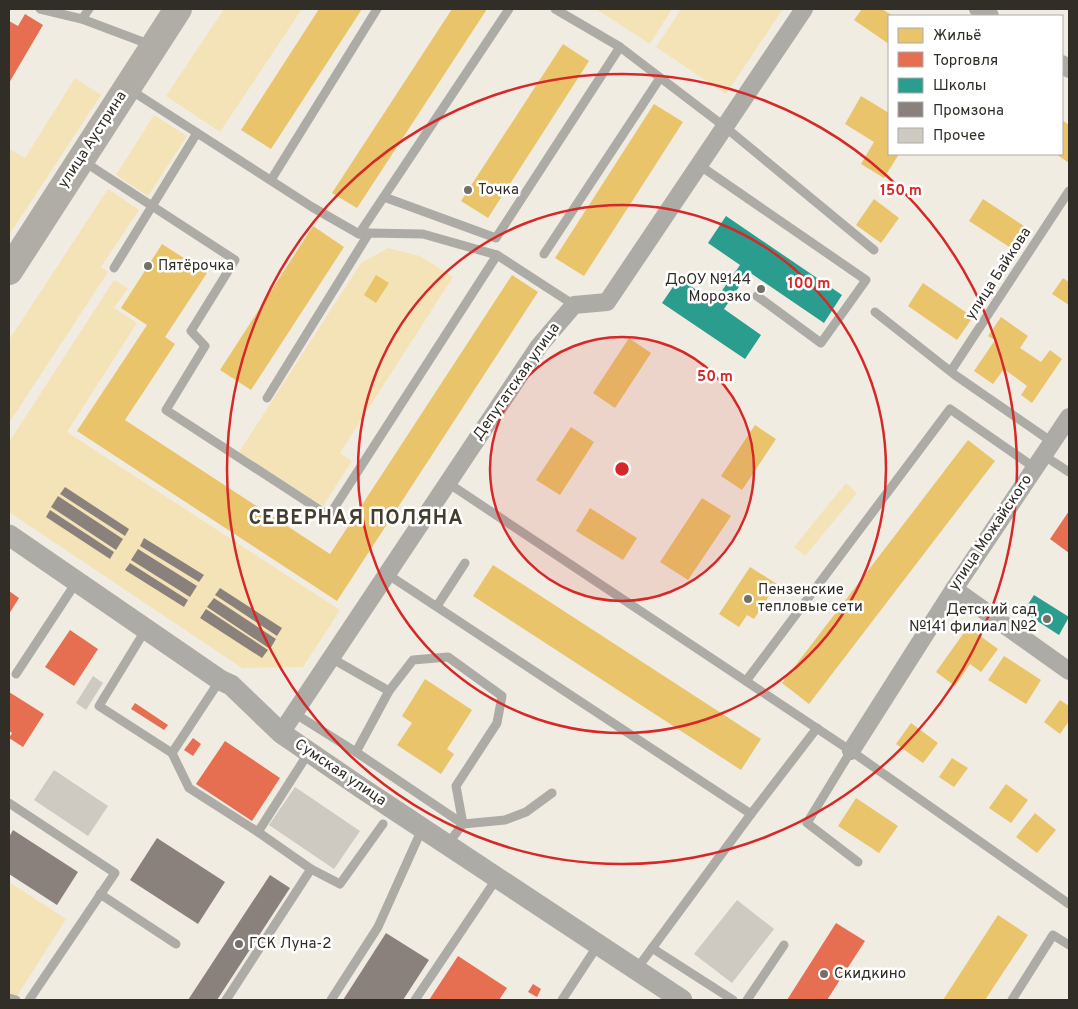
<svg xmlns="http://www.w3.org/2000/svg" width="1078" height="1009" font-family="Overpass,sans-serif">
<rect width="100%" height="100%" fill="#f1ece2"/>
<g fill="#f5e3b8">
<polygon points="224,9 302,9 220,132 166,96"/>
<polygon points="596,9 672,9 650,44"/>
<polygon points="681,9 783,9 726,94 656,47"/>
<polygon points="75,78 101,95 9,235 9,149 25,158"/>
<polygon points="154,115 187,136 148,196 116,175"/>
<polygon points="108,189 139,210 101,267 108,272 9,423 9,340"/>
<polygon points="388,248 420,256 453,277 340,453 352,461 323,506 239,452 361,263"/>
<polygon points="114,280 128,288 114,308 137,323 67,432 340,610 303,667 242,668 9,512 9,442"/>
<polygon points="846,483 857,493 805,556 794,547"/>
<polygon points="9,882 66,919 15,999 9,994"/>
</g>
<g fill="#e9c46a">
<polygon points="319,9 362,9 271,149 241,130"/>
<polygon points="452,9 487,9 357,208 332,193"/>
<polygon points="862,9 882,9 893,16 889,16 889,44 854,20"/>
<polygon points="563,44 589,61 488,218 461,201"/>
<polygon points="861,96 889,113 889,154 899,154 884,178 861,164 874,142 845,124"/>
<polygon points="654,104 683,122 584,276 555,258"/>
<polygon points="1062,120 1069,125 1069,163 1056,154 1062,154"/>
<polygon points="874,199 899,218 881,243 856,225"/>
<polygon points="983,199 1027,228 1014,250 969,221"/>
<polygon points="313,226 344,247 251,390 220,370"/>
<polygon points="162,244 207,273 165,337 175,344 125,420 330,554 512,275 538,292 337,601 77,431 147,325 121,308"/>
<polygon points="376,275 389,283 376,303 364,295"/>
<polygon points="1063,278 1069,282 1069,305 1052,294"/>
<polygon points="923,283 973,317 957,340 908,306"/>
<polygon points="1001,317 1028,336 1020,348 1041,362 1050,350 1062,359 1032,403 1021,395 1027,386 1004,369 993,384 974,371 995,340 988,336"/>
<polygon points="629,338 651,353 615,408 593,393"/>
<polygon points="755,425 776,439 742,490 721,476"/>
<polygon points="571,427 594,442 560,495 536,480"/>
<polygon points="968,440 995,461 809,704 782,683"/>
<polygon points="702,498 731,516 688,580 660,562"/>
<polygon points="590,508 637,538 623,560 576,531"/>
<polygon points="493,565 761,739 741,770 473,596"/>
<polygon points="750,567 777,584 754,619 747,615 739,627 719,614"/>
<polygon points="968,627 998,649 981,672 970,664 955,686 936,672"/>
<polygon points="1004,656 1041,680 1026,704 988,680"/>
<polygon points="425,679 472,710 447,749 454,754 441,774 397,745 412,723 402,716"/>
<polygon points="1060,700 1069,706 1069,721 1060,734 1044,722"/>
<polygon points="911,723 938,743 923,763 896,744"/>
<polygon points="952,758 968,768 954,787 939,777"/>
<polygon points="1006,784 1028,800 1011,823 989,808"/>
<polygon points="856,798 898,826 879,853 838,826"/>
<polygon points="1035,813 1056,830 1037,853 1016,837"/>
<polygon points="998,915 1028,935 985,1000 943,1000"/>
</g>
<g fill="#e76f51">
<polygon points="25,14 43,25 9,83 9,21 18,26"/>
<polygon points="1069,511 1069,553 1050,539"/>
<polygon points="9,591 19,598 9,614"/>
<polygon points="70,630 98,649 74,686 45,667"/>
<polygon points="9,692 44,714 23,747 9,738 12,733 9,731"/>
<polygon points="135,703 168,725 164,730 131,709"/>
<polygon points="193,738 201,744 193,756 184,750"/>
<polygon points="225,741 280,778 252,821 196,784"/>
<polygon points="836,923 865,941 827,1000 787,1000"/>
<polygon points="458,956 507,988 499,1000 429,1000"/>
<polygon points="533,984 541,989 537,997 528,992"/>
</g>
<g fill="#2a9d8f">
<polygon points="726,216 842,295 824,323 749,272 724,309 761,335 745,359 662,303 679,278 714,302 740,265 708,243"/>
<polygon points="1034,595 1069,617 1059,635 1023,612"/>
</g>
<g fill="#8a817c">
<polygon points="65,487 129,529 125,536 60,494"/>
<polygon points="58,496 123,539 116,550 51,507"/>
<polygon points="50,510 114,552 110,559 46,517"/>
<polygon points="144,538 204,575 199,582 140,546"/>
<polygon points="138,549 197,586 190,597 131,560"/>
<polygon points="130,563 188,600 184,607 125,570"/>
<polygon points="220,588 282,628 277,636 215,595"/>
<polygon points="214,598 276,639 270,649 207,607"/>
<polygon points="206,609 268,650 262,658 200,618"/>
<polygon points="13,830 78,872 57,905 9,874 9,837"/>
<polygon points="157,838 225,882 198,924 130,880"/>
<polygon points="270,875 290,888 217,1000 188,1000"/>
<polygon points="386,933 429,960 403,1000 343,1000"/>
</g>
<g fill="#cecac2">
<polygon points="93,676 103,683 86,710 76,703"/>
<polygon points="54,770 108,806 88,836 34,800"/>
<polygon points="295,787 360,831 334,869 269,825"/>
<polygon points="737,900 774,929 732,983 694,954"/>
</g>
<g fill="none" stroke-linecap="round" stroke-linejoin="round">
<g stroke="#acaba6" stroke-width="9">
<polyline points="40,9 82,19 151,45"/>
<polyline points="555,9 620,47 725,127 874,250"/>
<polyline points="82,19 89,9"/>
<polyline points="129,89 312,207 359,234 369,233 423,234 497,255 574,305"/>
<polyline points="83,161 235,260 191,331 205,346 166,410 329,516 497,255"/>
<polyline points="699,165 866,280 821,343 757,296"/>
<polyline points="271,180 377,9"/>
<polyline points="384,197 496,238 620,47"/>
<polyline points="359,234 509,9"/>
<polyline points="544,254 660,78"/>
<polyline points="114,268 197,133"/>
<polyline points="875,312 955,375 1052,442"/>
<polyline points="951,371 1069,191"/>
<polyline points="267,398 369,233"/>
<polyline points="1043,455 1069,472"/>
<polyline points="448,483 851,751 1069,904"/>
<polyline points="387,574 751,814"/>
<polyline points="437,606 465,563"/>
<polyline points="146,629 99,706 172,753 220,680"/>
<polygon points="448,657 502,696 497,723 456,786 463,824 356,752 389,691 413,660"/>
<polyline points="331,658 389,691"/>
<polyline points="16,674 77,581"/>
<polyline points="746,681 950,409 1035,468"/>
<polyline points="294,713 356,752"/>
<polyline points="851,751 807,823 858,862"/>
<polyline points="309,752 258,832 311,869 340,884 383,824"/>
<polyline points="172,753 189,788 258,832"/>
<polyline points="9,803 115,873 29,1000"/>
<polyline points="447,845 463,824 505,820 526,812 552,793"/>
<polyline points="100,894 176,944"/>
<polyline points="652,948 733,1000"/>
<polyline points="636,970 751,814 817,728"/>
<polyline points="9,998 16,1000"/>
<polyline points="226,1000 311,869"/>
<polyline points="331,1000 378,927 422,829"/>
<polyline points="415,1000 497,878"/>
<polyline points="562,1000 598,945"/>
<polyline points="747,1000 784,945"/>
<polyline points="1012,1000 1053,935 1069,945"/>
</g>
<g stroke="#acaba6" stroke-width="18">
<polyline points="978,9 990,16"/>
<polyline points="1062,64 1069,69"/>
<polyline points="954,589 1069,671"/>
<polyline points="281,733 539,346 574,305 607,302 804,9"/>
<polyline points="851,751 954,589 1069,417"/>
</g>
<polyline stroke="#acaba6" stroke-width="21" points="9,535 220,680 231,685 281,733 363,789 682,1000"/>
<polyline stroke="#b0aca6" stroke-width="28" points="9,271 178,9"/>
</g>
<circle cx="622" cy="469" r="132" fill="#d62828" fill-opacity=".12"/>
<g fill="none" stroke="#d62828" stroke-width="2.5">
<circle cx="622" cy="469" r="132"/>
<circle cx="622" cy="469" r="264"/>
<circle cx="622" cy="469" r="395"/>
</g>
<g fill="#747068" stroke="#fff" stroke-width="2">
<circle cx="468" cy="190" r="5"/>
<circle cx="148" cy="266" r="5"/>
<circle cx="761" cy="289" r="5"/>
<circle cx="748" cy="599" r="5"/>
<circle cx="1047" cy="619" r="5"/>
<circle cx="239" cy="944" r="5"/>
<circle cx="824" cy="974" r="5"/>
</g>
<g text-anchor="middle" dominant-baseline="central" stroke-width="5" stroke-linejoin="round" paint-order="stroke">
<g font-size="15" fill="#312e27" stroke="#fff">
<text transform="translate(93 140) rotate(-57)">улица Аустрина</text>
<text transform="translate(999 274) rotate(-57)">улица Байкова</text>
<text transform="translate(517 382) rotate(-55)">Депутатская улица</text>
<text transform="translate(991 533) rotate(-56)">улица Можайского</text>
<text transform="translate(340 773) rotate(34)">Сумская улица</text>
</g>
<g font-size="15" fill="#312e27" stroke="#fff" text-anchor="start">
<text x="478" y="190">Точка</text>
<text x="158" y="266">Пятёрочка</text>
<text x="751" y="280" text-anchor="end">ДоОУ №144<tspan x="751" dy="17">Морозко</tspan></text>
<text x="758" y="590">Пензенские<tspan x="758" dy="17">тепловые сети</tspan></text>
<text x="1037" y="610" text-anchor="end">Детский сад<tspan x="1037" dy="17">№141 филиал №2</tspan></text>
<text x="249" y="944">ГСК Луна-2</text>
<text x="834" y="974">Скидкино</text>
</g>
<g font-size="20" font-weight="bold" letter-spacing="1" fill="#433d2e" stroke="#fff">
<text x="356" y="519">СЕВЕРНАЯ ПОЛЯНА</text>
</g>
</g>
<circle cx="622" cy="469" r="8" fill="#d62828" stroke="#fff" stroke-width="2.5"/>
<g font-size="15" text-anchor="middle" font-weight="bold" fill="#d62828" stroke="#fff" stroke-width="5" stroke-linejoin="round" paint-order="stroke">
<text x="901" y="195">150 m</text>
<text x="809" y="288">100 m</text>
<text x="715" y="381">50 m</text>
</g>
<rect width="1078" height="1009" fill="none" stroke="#312e27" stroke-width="20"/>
<rect x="888" y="15" width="175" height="140" fill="#ffffff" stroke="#adaba9"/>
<rect x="898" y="28" width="25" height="15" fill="#e9c46a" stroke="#adaba9"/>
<text x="933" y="40" font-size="15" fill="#312e27">Жильё</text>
<rect x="898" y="52" width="25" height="15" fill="#e76f51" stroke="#adaba9"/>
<text x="933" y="65" font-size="15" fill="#312e27">Торговля</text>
<rect x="898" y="78" width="25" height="15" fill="#2a9d8f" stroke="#adaba9"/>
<text x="933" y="90" font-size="15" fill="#312e27">Школы</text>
<rect x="898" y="102" width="25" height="15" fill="#8a817c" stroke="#adaba9"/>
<text x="933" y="115" font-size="15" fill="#312e27">Промзона</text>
<rect x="898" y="128" width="25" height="15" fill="#cecac2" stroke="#adaba9"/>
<text x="933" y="140" font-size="15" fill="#312e27">Прочее</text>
</svg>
